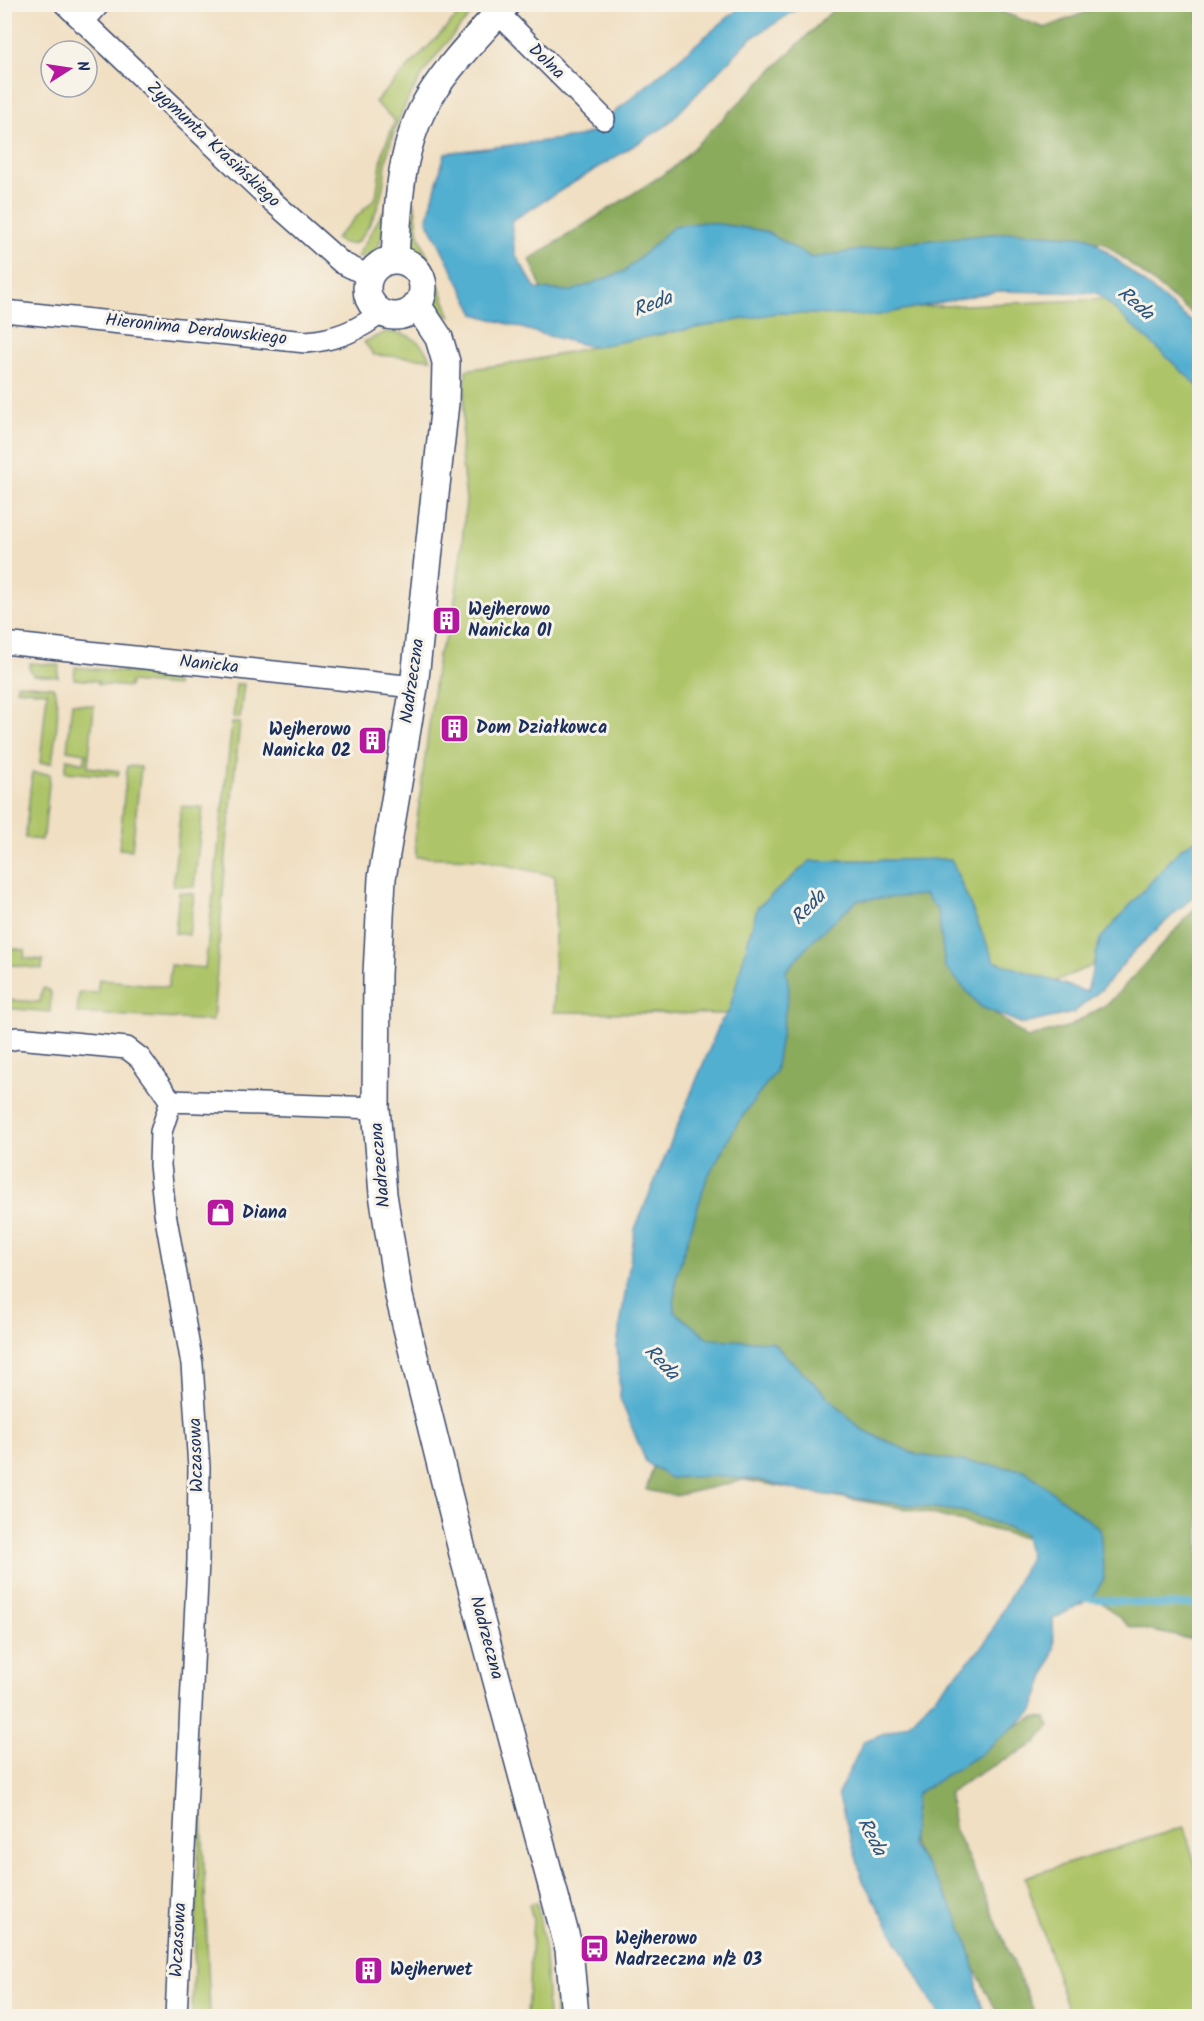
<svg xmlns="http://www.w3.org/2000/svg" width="1204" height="2021" font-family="Kalam,sans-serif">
<rect width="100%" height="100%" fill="#f7f3e8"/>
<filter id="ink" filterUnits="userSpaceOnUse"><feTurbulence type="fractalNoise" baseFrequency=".0167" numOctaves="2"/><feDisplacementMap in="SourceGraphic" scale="12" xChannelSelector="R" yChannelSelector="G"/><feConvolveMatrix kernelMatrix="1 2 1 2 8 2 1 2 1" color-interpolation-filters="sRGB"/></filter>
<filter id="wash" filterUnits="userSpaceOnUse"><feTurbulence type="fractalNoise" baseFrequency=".008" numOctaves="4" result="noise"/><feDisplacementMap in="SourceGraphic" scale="24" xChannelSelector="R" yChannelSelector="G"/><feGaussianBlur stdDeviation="1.35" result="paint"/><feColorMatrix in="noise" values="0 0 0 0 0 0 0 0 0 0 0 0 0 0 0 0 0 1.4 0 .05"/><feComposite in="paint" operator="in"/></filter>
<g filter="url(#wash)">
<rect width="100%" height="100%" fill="#f0dfc2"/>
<g fill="#aec468" stroke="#647a63" stroke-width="1.5">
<path d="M 468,5 L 470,16 C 432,57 402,97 388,152 C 384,169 385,187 379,202 C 376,214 367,230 360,239 C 354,247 342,244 335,239 L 376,197 L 383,151 L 395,121 L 375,102 Z"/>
<polygon points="414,201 419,235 451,317 443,314 433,301 431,276 412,250"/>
<path d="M 384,210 C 383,231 385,256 357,257 Z"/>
<polygon points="1108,299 1199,370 1199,847 1195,849 1091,966 1030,992 998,982 913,860 837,860 793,883 734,1014 554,1012 555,876 480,859 416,857 415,836 438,655 452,625 462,543 466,500 461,455 466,370 538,359 731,315"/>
<path d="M 386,332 C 408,332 421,340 431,359 L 374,355 L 364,342 Z"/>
<polygon points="30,663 59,665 58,677 33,675 29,668"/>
<polygon points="75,667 176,677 176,686 130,682 129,687 98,684 98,681 74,679"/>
<path d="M 17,684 L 53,687 C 63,703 54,743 52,763 L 40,763 L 47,692 L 16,689 Z"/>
<polygon points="236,684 244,684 240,718 233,718"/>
<polygon points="72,703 94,706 88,767 119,771 118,776 65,772 67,759 84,763 86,753 67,750"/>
<polygon points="232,723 240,723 227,842 213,1021 77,1013 79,992 97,993 99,979 168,987 171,965 205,968"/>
<polygon points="127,766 141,767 132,850 119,849"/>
<polygon points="32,773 50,774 44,835 42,835 41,840 25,838"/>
<polygon points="181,806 203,808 194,887 173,885"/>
<polygon points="179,892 194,894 189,935 175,933"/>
<polygon points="5,948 25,950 24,958 43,960 42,969 5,964"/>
<polygon points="44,988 51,992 50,1012 5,1008 5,1000 40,1002 42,989"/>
<polygon points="201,1791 210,2016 192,2016"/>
<polygon points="1184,1827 1199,1876 1199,2016 1070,2016 1025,1877"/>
<polygon points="537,1902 545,1953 548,2016 527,2016 533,1919 529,1904"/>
<polygon points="553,1957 560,2016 555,2016"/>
</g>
<g fill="#8aaa5c" stroke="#526c5d" stroke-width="1.5">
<polygon points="838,5 983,5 1045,28 1104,5 1199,5 1199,319 1103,242 789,266 550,310 530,259 672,169"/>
<polygon points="852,886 937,888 987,1007 1027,1038 1070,1026 1109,1003 1199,904 1199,1641 1129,1626 1028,1539 928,1513 744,1480 675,1496 646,1490 688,1356 656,1321 784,943"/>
<polygon points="1034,1717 1046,1718 1050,1726 1035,1744 978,1774 949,1793 954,1828 985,1895 1036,2016 999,2016 915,1851 906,1821 914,1788 934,1767"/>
</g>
<g fill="#52afd0" stroke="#366f97" stroke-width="1.5">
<polygon points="743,5 804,5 750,39 666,126 511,221 515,254 536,289 572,291 625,271 674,226 705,222 765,231 812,258 903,243 1013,232 1089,237 1199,328 1199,387 1097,293 997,291 874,316 777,313 593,347 545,335 475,314 427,220 445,153 578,137 597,130 616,111"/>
<path d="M 1199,838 L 1199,891 L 1136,949 L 1102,989 L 1073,1013 L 1023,1024 L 981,1007 L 945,967 L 938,911 L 925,895 L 858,900 L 816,937 L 786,971 L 789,989 L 775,1072 L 737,1124 L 707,1178 L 676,1277 L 674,1311 L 709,1339 L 772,1342 L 861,1429 L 917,1455 L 1024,1470 L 1100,1529 L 1104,1579 L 1092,1598 L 1053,1619 L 1054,1649 L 1033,1711 L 979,1755 L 916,1794 L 911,1846 C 941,1883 962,1917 973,1963 C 978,1982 976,1999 987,2016 L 940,2016 L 863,1881 L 838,1794 L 864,1741 L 908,1724 L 985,1644 L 1030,1557 L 1024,1533 L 965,1512 L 804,1492 L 760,1480 L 711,1476 L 670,1478 L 646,1462 L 620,1398 L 617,1346 L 635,1229 L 720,1023 L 729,1011 L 757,908 L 810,861 L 951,859 L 994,961 L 1087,992 L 1100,939 L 1181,848 Z"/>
</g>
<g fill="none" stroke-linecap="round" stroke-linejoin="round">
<polyline stroke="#52afd0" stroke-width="7" points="1082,1598 1162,1605 1200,1604"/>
</g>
</g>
<g filter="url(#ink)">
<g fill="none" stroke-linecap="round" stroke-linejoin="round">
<defs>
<g id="minor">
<polyline points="65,4 271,200 342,263 369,276"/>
<polyline points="489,4 604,119"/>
<polyline points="83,22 99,4"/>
<path d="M 4,311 L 306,342 C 335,340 359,331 381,312"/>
<polyline points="4,643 414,687"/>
<polyline points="4,1041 17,1038 127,1048 140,1058 171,1101"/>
<polyline points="176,2016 198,1561 199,1467 192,1364 165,1213 160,1165 161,1132 171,1101 376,1108"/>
</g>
<g id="major">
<path d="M 395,259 C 398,204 400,144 430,96 C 451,62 480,34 506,4"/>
<circle cx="395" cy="288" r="28"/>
<polyline points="417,305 439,338 446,362 445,403 414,687 382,878 377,974 376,1108 383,1194 399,1296 464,1558 569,1949 575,2016"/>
</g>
</defs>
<use href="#minor" stroke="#3b496d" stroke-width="24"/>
<use href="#major" stroke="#3b496d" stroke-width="30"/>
<use href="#minor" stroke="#fff" stroke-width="21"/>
<use href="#major" stroke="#fff" stroke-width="27"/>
</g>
</g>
<defs>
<symbol id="building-square" viewBox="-11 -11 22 22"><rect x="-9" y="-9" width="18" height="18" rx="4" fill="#b5179e" stroke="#f7f3e8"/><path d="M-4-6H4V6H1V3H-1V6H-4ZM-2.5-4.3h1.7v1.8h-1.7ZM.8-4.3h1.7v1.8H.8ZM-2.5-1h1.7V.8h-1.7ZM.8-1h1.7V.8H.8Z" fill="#fff"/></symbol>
<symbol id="shop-square" viewBox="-11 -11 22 22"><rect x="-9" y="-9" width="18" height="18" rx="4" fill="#b5179e" stroke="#f7f3e8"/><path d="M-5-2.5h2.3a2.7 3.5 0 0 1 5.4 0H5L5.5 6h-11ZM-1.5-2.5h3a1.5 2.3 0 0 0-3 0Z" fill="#fff"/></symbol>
<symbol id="bus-square" viewBox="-11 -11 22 22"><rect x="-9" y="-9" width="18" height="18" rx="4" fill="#b5179e" stroke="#f7f3e8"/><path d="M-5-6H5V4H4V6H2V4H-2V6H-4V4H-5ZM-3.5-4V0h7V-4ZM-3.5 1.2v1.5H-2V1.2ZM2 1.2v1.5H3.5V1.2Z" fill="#fff"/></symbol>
</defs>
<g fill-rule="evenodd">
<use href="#building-square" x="430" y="604" width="33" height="33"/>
<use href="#building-square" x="438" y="712" width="33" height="33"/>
<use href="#building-square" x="356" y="724" width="33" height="33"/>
<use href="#shop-square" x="204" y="1196" width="33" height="33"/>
<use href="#bus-square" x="578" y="1932" width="33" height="33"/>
<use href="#building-square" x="352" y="1954" width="33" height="33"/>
</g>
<g text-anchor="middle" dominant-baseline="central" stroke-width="6" stroke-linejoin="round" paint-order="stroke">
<g font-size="18" fill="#1b2f5e" stroke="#f7f3e8">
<text transform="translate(546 62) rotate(44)">Dolna</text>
<text transform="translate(213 145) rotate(43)">Zygmunta Krasińskiego</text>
<text transform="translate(196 330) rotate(6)">Hieronima Derdowskiego</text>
<text transform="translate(209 665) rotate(6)">Nanicka</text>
<text transform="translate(413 681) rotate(-82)">Nadrzeczna</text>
<text transform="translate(381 1165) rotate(-95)">Nadrzeczna</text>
<text transform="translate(197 1455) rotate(-92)">Wczasowa</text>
<text transform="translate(486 1638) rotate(75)">Nadrzeczna</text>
<text transform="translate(179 1940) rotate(-87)">Wczasowa</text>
</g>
<g font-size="18" font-weight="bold" fill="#1b2f5e" stroke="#f7f3e8" text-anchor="start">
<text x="468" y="610">Wejherowo<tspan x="468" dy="21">Nanicka 01</tspan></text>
<text x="476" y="728">Dom Działkowca</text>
<text x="351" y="730" text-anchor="end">Wejherowo<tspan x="351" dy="21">Nanicka 02</tspan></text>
<text x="242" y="1213">Diana</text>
<text x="615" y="1939">Wejherowo<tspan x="615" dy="21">Nadrzeczna n/ż 03</tspan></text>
<text x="390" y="1970">Wejherwet</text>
</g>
<g font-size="20" font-style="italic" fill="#2c5580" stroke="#f7f3e8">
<text transform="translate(1135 304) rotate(41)">Reda</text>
<text transform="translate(653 305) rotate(-21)">Reda</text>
<text transform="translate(809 908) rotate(-45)">Reda</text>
<text transform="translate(661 1363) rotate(46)">Reda</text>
<text transform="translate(871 1837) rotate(62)">Reda</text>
</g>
</g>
<rect width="1204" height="2021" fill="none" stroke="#f7f3e8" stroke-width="24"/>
<g transform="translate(69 69) rotate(78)"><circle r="28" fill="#f7f3e8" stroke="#9fa5b1" stroke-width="1.5"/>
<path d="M0-4.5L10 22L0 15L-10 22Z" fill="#b5179e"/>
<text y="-9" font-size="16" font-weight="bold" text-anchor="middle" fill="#1b2f5e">N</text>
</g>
</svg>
